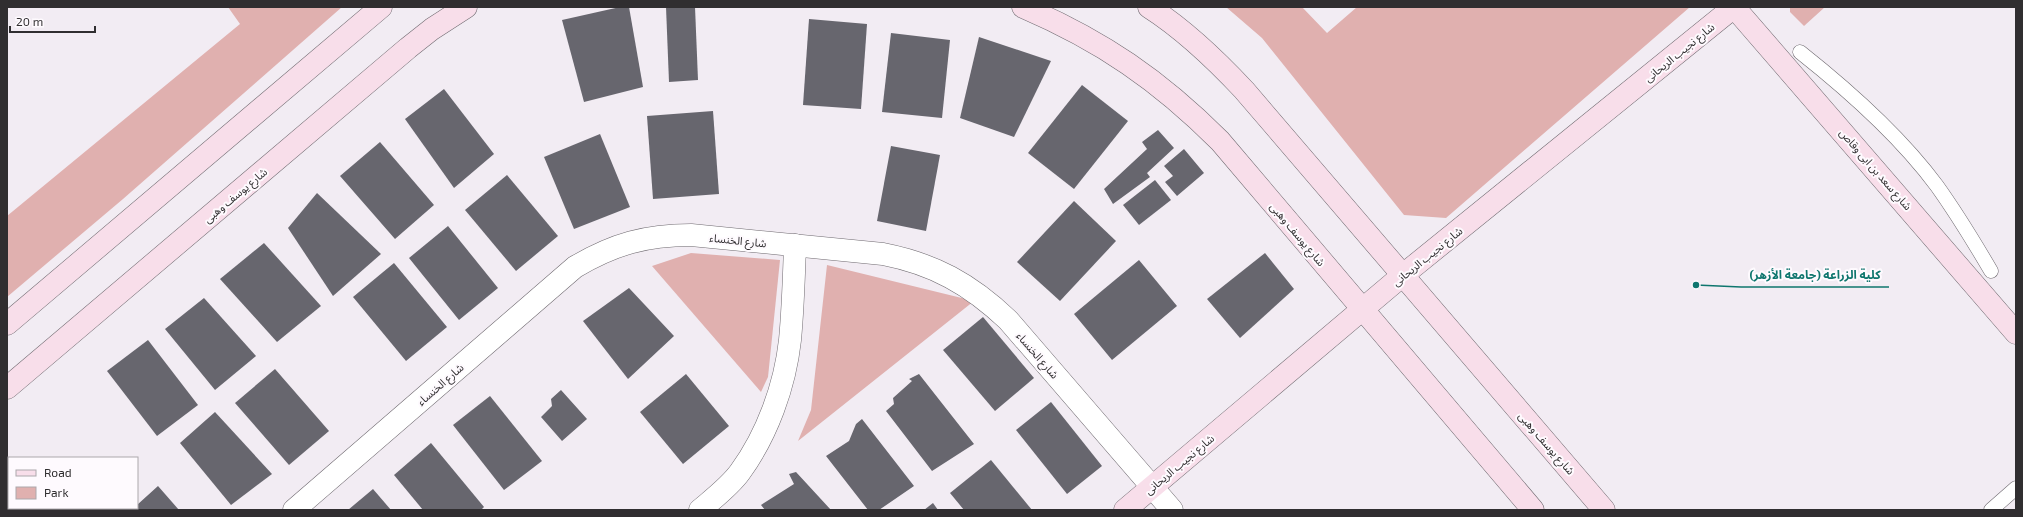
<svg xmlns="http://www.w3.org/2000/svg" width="2023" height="517" font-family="'Exo 2','Noto Sans Arabic',sans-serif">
<rect width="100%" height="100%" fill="#f2ecf3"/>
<g fill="#e0b0af">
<polygon points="228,7 342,7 123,199 7,297 7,216 240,24"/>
<polygon points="1226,7 1302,7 1327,33 1357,7 1690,7 1446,218 1404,215 1262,38"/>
<polygon points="1790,7 1825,7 1804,26 1790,12"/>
<polygon points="691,253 780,260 768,377 761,392 652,266"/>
<polygon points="827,265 974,301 798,441 811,410"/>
</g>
<g fill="#67666e">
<polygon points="620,7 629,7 643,87 584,102 562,20"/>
<polygon points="666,7 695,7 698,80 669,82"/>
<polygon points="809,19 867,24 861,109 803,105"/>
<polygon points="891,33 950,40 942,118 882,112"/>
<polygon points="979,37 1051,61 1014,137 960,118"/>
<polygon points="1082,85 1128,121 1074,189 1028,153"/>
<polygon points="444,89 494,154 454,188 405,119"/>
<polygon points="713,111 719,194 653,199 647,116"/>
<polygon points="1158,130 1174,148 1147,173 1150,177 1113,204 1104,189 1147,149 1142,142"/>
<polygon points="600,134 630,207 574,229 544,157"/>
<polygon points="380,142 434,205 395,239 340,176"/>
<polygon points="891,146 940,155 926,231 877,221"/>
<polygon points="1184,149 1204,173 1177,196 1165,182 1173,176 1164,166"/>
<polygon points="507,175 558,236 516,271 465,210"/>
<polygon points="1155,180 1171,200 1139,225 1123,205"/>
<polygon points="317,193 381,254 333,296 288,228"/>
<polygon points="1074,201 1116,241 1060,301 1017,262"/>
<polygon points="448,226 498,288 459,320 409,258"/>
<polygon points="264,243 321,306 277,342 220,279"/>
<polygon points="1265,253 1294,289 1240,338 1207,299"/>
<polygon points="1139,260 1177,306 1112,360 1074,314"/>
<polygon points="394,263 447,327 406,361 353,297"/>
<polygon points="629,288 674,336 628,379 583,321"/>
<polygon points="204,298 256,356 215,390 165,329"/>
<polygon points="983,317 1034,378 995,411 943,350"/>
<polygon points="148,340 198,405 157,436 107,371"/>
<polygon points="275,369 329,431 289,465 235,403"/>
<polygon points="686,374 729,426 683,464 640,412"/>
<polygon points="919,374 974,444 932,471 886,411 894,404 893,398 912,381 909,379"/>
<polygon points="561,390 587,419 562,441 541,417 552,406 551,399"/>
<polygon points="490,396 542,461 504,490 453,425"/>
<polygon points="1051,402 1102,466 1067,494 1016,430"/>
<polygon points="215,412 272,474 231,505 180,443"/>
<polygon points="862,419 914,486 879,510 868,510 826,456 849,441 856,424"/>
<polygon points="431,443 484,507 481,510 423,510 394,475"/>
<polygon points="991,460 1032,510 964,510 950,493"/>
<polygon points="796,472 831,510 765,510 761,505 794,484 789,474"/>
<polygon points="158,486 179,510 131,510 137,508 137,505"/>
<polygon points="373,489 391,510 348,510"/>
<polygon points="933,503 938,510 924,510"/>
<polygon points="35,508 71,508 73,510 33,510"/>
</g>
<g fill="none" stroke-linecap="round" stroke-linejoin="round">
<defs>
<g id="lane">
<path d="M 1800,52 C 1848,90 1900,136 1937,186 C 1957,214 1974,242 1991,271"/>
<polyline points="1991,510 2016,488"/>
</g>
<g id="street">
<path d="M 294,510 L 575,267 C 614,244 646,235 691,235 L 883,254 C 934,264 970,284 1008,320 L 1172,510"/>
<path d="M 700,510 C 713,499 730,486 740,472 C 767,435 785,386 790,340 C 793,309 794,277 795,245"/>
</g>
<g id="secondary">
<path d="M 1023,7 C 1102,41 1159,80 1220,141 L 1533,510"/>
<path d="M 1149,7 C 1185,30 1215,59 1244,90 L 1604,510"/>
<polyline points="1734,7 2016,333"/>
<polyline points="7,324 381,7"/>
<polyline points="7,388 408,48 432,29 466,7"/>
<polyline points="1125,510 1403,275 1734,7"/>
</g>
</defs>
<use href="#lane" stroke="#6f6a70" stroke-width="15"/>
<use href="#street" stroke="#6f6a70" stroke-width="23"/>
<use href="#secondary" stroke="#6f6a70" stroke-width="23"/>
<use href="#lane" stroke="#fff" stroke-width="14"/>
<use href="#street" stroke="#fff" stroke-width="22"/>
<use href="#secondary" stroke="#f8deea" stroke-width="22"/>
</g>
<g text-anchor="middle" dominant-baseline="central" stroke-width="4" stroke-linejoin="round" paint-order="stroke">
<g font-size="11" fill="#302e30" stroke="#fefafe">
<text transform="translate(1679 52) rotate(-39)">شارع نجيب الريحانى</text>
<text transform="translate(1876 169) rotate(49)">شارع سعد بن ابى وقاص</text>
<text transform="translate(235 195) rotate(-40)">شارع يوسف وهبى</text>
<text transform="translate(1298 234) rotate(50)">شارع يوسف وهبى</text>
<text transform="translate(738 240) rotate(6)">شارع الخنساء</text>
<text transform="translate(1427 256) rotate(-39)">شارع نجيب الريحانى</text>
<text transform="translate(1038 355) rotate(49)">شارع الخنساء</text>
<text transform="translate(440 384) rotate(-41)">شارع الخنساء</text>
<text transform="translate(1547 443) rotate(49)">شارع يوسف وهبى</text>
<text transform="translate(1179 464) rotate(-40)">شارع نجيب الريحانى</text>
</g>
</g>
<path fill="none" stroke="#0f766e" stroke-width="1.5" d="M1696 285L1741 287H1889"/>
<circle fill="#0f766e" stroke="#fefafe" stroke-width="1.5" cx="1696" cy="285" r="4"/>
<g font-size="12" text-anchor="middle" font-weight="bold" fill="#0f766e" stroke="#fefafe" stroke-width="4" stroke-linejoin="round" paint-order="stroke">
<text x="1815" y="279">كلية الزراعة (جامعة الأزهر)</text>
</g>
<rect width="2023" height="517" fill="none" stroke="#302e30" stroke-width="16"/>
<rect x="8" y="457" width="130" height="52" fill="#fefafe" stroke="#aca8ac"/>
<rect x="16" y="470" width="20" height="6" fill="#f8deea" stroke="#aca8ac"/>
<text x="44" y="477" font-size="12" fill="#302e30">Road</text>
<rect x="16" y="487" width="20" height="12" fill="#e0b0af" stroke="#aca8ac"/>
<text x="44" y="497" font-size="12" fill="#302e30">Park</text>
<path d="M10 26v6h85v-6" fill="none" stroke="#302e30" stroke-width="2"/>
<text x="16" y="26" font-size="12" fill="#302e30" stroke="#fefafe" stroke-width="3" paint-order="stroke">20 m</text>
</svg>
